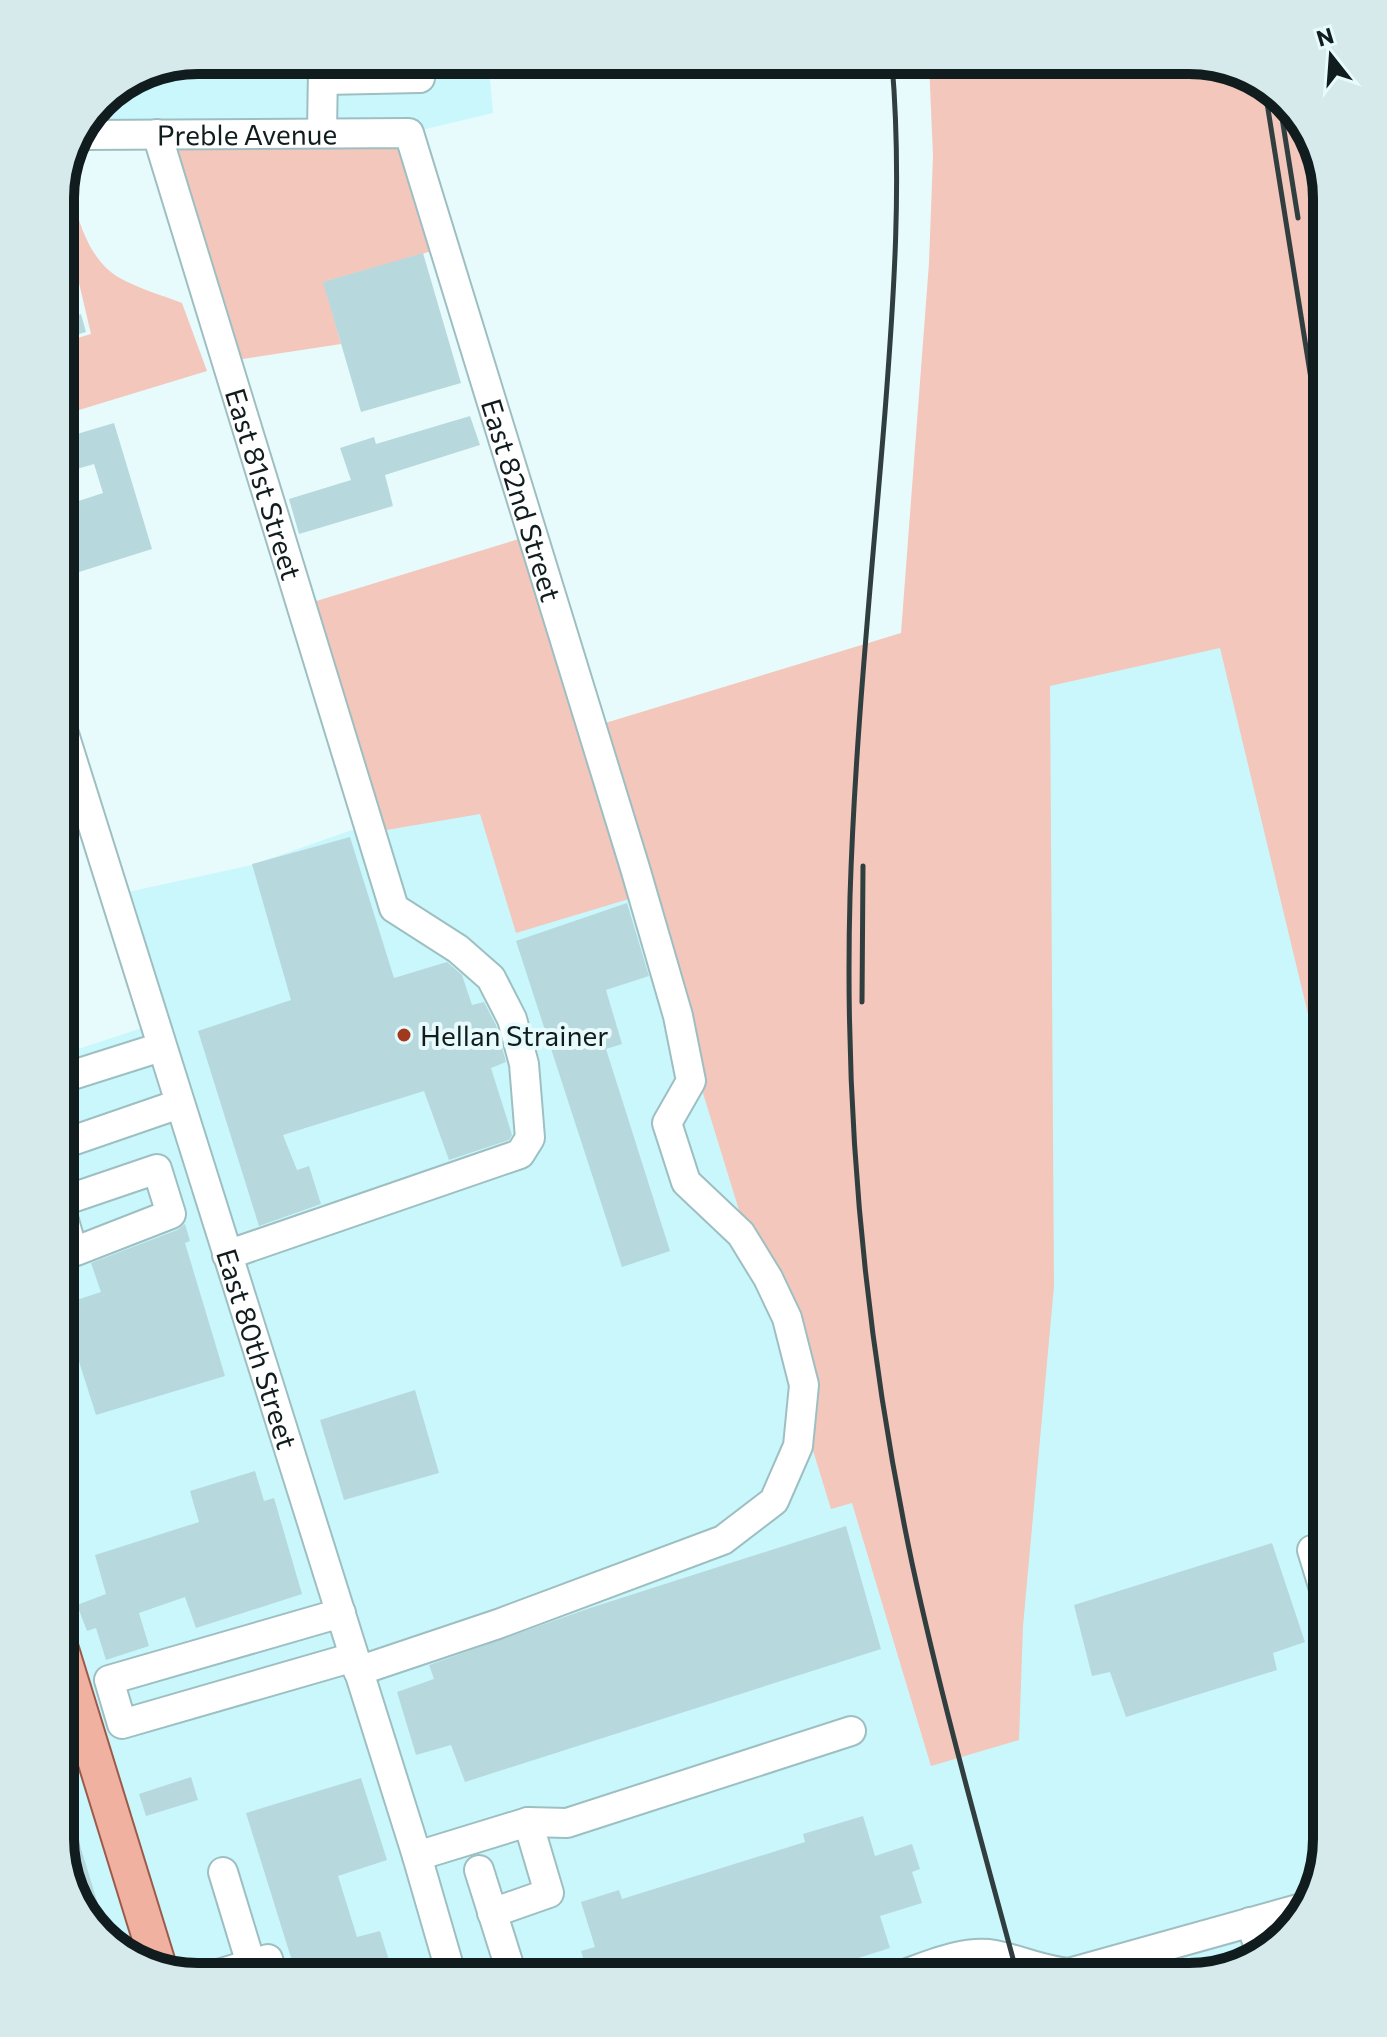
<svg xmlns="http://www.w3.org/2000/svg" width="1387" height="2037" font-family="Commissioner,sans-serif">
<rect width="100%" height="100%" fill="#e7fbfd"/>
<g fill="#caf7fc">
<polygon points="489,67 493,113 409,133 85,135 101,100 146,70"/>
<polygon points="1264,638 1327,928 1327,1840 1308,1908 1258,1959 1190,1977 189,1977 122,1954 78,1908 60,1839 60,1055 154,1024 114,895 252,865 352,830 480,813"/>
</g>
<g fill="#f3c7bb">
<polygon points="1198,60 1258,79 1309,129 1327,198 1327,1093 1220,648 1050,686 1054,1286 1023,1626 1019,1740 931,1766 852,1503 831,1509 642,895 516,933 480,814 369,833 300,606 532,535 592,727 901,633 929,263 933,156 929,63"/>
<polygon points="163,143 400,148 432,251 324,282 341,344 236,360"/>
<path d="M 68,173 C 74,208 85,257 118,277 C 137,288 161,295 182,303 L 207,371 L 79,410 L 60,343 L 91,334 L 79,283 L 60,287 L 60,189 Z"/>
</g>
<g fill="#b7d9dd">
<polygon points="423,253 461,383 361,412 323,282"/>
<polygon points="81,314 86,332 69,337 64,319"/>
<polygon points="470,416 480,445 385,475 393,506 299,534 289,499 351,480 340,448 374,437 376,444"/>
<polygon points="114,423 152,549 60,578 60,507 103,493 94,464 60,474 60,439"/>
<polygon points="350,837 394,978 447,962 462,975 472,1005 484,1002 496,1025 506,1062 491,1068 512,1135 509,1140 449,1160 424,1091 283,1135 297,1170 309,1166 321,1204 259,1226 198,1031 291,1000 252,864"/>
<polygon points="627,903 649,976 606,990 622,1044 606,1049 670,1251 622,1267 516,941"/>
<polygon points="185,1224 190,1241 185,1243 225,1376 96,1415 61,1305 101,1292 91,1263 177,1230"/>
<polygon points="415,1390 439,1473 344,1500 320,1420"/>
<polygon points="255,1471 264,1501 274,1498 302,1594 196,1628 185,1597 139,1613 149,1646 106,1660 96,1628 87,1631 77,1605 106,1594 95,1555 199,1522 190,1491"/>
<polygon points="846,1526 881,1649 465,1782 451,1745 416,1755 397,1692 434,1679 429,1665 590,1608"/>
<polygon points="1272,1543 1305,1642 1273,1653 1277,1670 1126,1717 1110,1672 1092,1676 1074,1605"/>
<polygon points="191,1777 198,1800 146,1816 139,1794"/>
<polygon points="361,1778 387,1860 338,1876 357,1937 380,1931 394,1977 297,1977 246,1813"/>
<polygon points="64,1793 109,1940 78,1908 60,1839 60,1794"/>
<polygon points="863,1816 875,1856 912,1844 920,1869 912,1872 922,1903 880,1916 890,1948 798,1977 589,1977 581,1951 595,1947 581,1902 619,1890 622,1899 805,1842 803,1834"/>
</g>
<g fill="none" stroke-linecap="round" stroke-linejoin="round">
<defs>
<g id="minor">
<polyline points="324,80 420,78 420,68"/>
<polyline points="322,133 323,69"/>
<path id="s1" d="M 157,134 L 394,908 L 458,949 L 491,978 L 512,1019 L 524,1064 L 530,1138 L 520,1154 L 227,1255"/>
<path id="s2" d="M 85,135 L 409,133 L 635,868 L 678,1016 L 691,1081 L 667,1123 L 686,1182 L 741,1234 L 768,1278 L 787,1318 L 804,1385 L 798,1446 L 774,1501 L 723,1540 L 498,1624 L 358,1671"/>
<path id="s3" d="M 60,721 L 417,1856 L 452,1977"/>
<polyline points="60,1079 161,1047"/>
<polyline points="60,1145 179,1104"/>
<polyline points="60,1207 72,1248 76,1251 171,1214 157,1169 60,1202"/>
<polyline points="1312,1550 1327,1599"/>
<polyline points="341,1613 109,1680 122,1724 354,1657"/>
<polyline points="528,1822 567,1823 851,1731"/>
<polyline points="417,1856 528,1822 549,1893 492,1913"/>
<polyline points="479,1870 508,1962"/>
<polyline points="223,1872 251,1964"/>
<polyline points="1250,1922 1262,1955"/>
<polyline points="208,1977 268,1959 273,1977"/>
<path d="M 896,1977 C 926,1967 962,1949 995,1955 C 1020,1960 1043,1971 1069,1973 L 1309,1906"/>
</g>
<polyline id="major" points="60,1646 159,1967"/>
</defs>
<use href="#minor" stroke="#9ebfc2" stroke-width="32"/>
<use href="#major" stroke="#9c5b4a" stroke-width="38"/>
<use href="#minor" stroke="#fff" stroke-width="28"/>
<use href="#major" stroke="#f1b1a1" stroke-width="34"/>
<g stroke="#313e40" stroke-width="5">
<path d="M 892,63 C 902,180 894,296 885,412 C 872,574 855,735 850,897 C 844,1120 866,1344 912,1563 C 942,1702 981,1840 1018,1977"/>
<polyline points="1264,84 1327,479"/>
<polyline points="1279,99 1298,218"/>
<polyline points="862,1002 863,866"/>
</g>
</g>
<circle fill="#a1391d" stroke="#e7fbfd" stroke-width="3" cx="404" cy="1035" r="8"/>
<g text-anchor="middle" dominant-baseline="central" stroke-width="8" stroke-linejoin="round" paint-order="stroke">
<g font-size="28" fill="#101c1e" stroke="#e7fbfd">
<text stroke="none"><textPath href="#s2" startOffset="162">Preble Avenue</textPath></text>
<text stroke="none"><textPath href="#s1" startOffset="366">East 81st Street</textPath></text>
<text stroke="none"><textPath href="#s2" startOffset="708">East 82nd Street</textPath></text>
<text stroke="none"><textPath href="#s3" startOffset="658">East 80th Street</textPath></text>
</g>
<g font-size="28" fill="#101c1e" stroke="#e7fbfd" text-anchor="start">
<text x="420" y="1035">Hellan Strainer</text>
</g>
</g>
<path d="M0 0H1387V2037H0ZM198 74H1189A124 124 0 0 1 1313 198V1839A124 124 0 0 1 1189 1963H198A124 124 0 0 1 74 1839V198A124 124 0 0 1 198 74Z" fill="#d6e9eb" fill-rule="evenodd"/>
<path fill="none" stroke="#101c1e" stroke-width="10" d="M198 74H1189A124 124 0 0 1 1313 198V1839A124 124 0 0 1 1189 1963H198A124 124 0 0 1 74 1839V198A124 124 0 0 1 198 74Z"/>
<g transform="translate(1331 56) rotate(343)" stroke="#e7fbfd" stroke-width="6" paint-order="stroke">
<path d="M0-6L14 30L0 20L-14 30Z" fill="#101c1e"/>
<text y="-12" font-size="22" font-weight="bold" text-anchor="middle" fill="#101c1e">N</text>
</g>
</svg>
